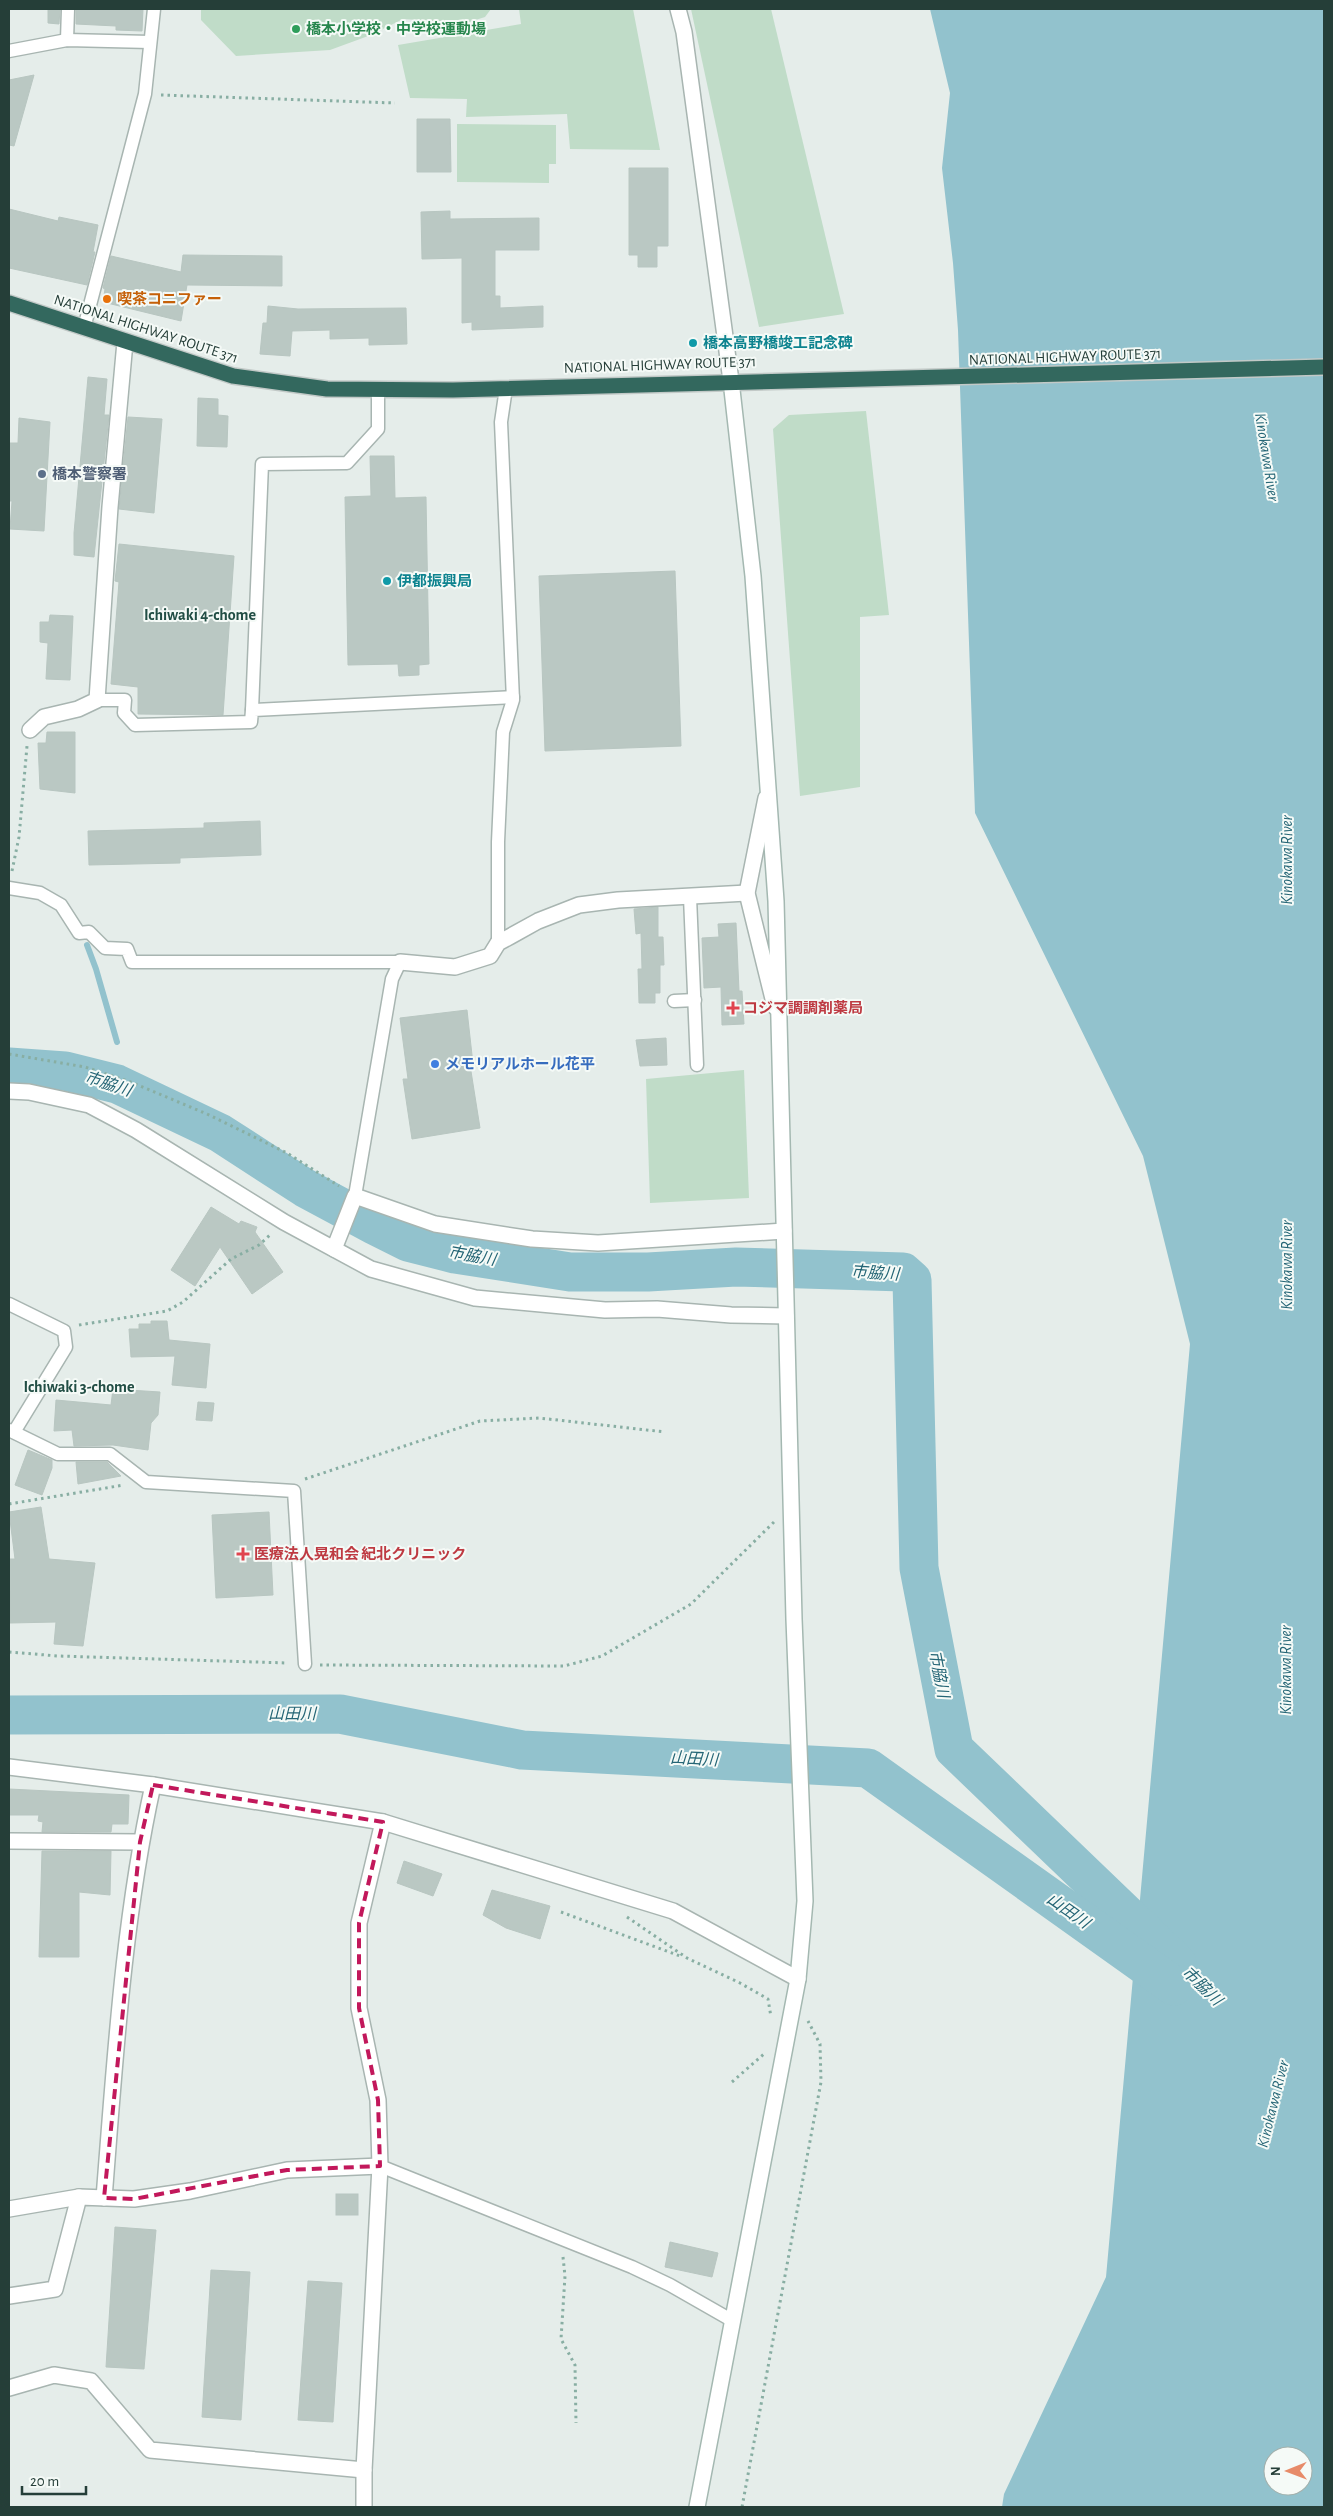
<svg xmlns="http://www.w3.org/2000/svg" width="1333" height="2516" font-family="'Alegreya Sans','Noto Sans JP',sans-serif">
<rect width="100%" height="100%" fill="#e5edea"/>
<g fill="#c0dcc8">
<polygon points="201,9 491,9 485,17 466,23 403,19 371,35 330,50 236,56 201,20"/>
<polygon points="519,9 633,9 660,150 570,149 567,114 466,117 467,99 410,98 398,45 521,24"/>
<polygon points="691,9 771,9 844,314 759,327"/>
<polygon points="457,124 556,125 556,164 549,164 549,183 457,182"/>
<polygon points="866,411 889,615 860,617 860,787 800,796 773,429 789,415"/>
<polygon points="744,1070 749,1198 650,1203 646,1079"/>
</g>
<path fill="#92c2cd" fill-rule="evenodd" d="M 930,9 L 1324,9 L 1324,2507 L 1002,2507 L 1004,2494 L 1106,2277 L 1190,1344 L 1143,1156 L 975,813 L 958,330 L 953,263 L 942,168 L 950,93 ZM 1273,2456 L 1303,2456 L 1303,2486 L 1273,2486 Z"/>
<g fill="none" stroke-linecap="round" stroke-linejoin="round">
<polyline stroke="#92c2cd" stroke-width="6" points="87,945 96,969 117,1042"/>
<g stroke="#92c2cd" stroke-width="39">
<polyline points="9,1067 65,1071 117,1084 220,1133 305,1188 374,1225 408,1242 455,1254 570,1272 648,1272 736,1267 903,1272 912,1280 919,1568 954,1749 1177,1963"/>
<polyline points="9,1715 340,1714 522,1750 868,1768 1174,1986"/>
</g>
</g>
<g fill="#bac8c3" stroke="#b8c6c1">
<polygon points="48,9 60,9 59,24 48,23"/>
<polygon points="76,9 143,9 142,31 116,30 116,26 76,24"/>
<polygon points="34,75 14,146 9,145 9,80"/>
<polygon points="417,119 450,119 451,172 417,172"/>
<polygon points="629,168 668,168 668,246 657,246 657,267 638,267 638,255 629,255"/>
<polygon points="9,209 58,221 59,217 98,225 93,252 95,252 87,285 9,268"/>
<polygon points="450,211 450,219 539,218 539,250 495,250 495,296 500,296 500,308 543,306 543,327 472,330 472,322 462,323 462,258 422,259 421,212"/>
<polygon points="183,255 282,256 282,286 187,285 181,321 103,302 105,289 103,288 111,256 181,272"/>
<polygon points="268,306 298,309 406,308 407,344 369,345 369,338 330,339 330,330 292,331 290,356 260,354 263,323 267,323"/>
<polygon points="88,377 107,379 104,415 109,415 94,557 74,555 74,533"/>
<polygon points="198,398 218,399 218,415 228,416 227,447 197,446"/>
<polygon points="128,417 162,419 154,513 119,509"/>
<polygon points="19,418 50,422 44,531 10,529 12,501 9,501 9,443 18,443"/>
<polygon points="370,456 394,456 395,498 426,497 429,664 419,665 419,675 399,676 398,664 348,665 345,497 371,496"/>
<polygon points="119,544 234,556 223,715 138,714 138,687 111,684 119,582 115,581"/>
<polygon points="675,571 681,746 545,751 539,576"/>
<polygon points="50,615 73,616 70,680 46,679 48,643 40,642 40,622 49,622"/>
<polygon points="47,732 75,732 75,793 40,789 38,743 46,743"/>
<polygon points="260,821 261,855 180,858 180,863 89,865 88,831 204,828 204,823"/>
<polygon points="658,907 658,937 663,937 664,965 660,965 660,993 655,993 655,1003 639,1003 638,969 642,969 641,933 636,934 634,909"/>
<polygon points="736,923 739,991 742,991 744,1024 722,1025 721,987 704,988 702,938 719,937 718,924"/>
<polygon points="467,1010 473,1064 470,1065 480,1128 412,1139 403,1079 408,1079 400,1018"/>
<polygon points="666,1038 667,1065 640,1066 636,1040"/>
<polygon points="211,1207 239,1224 241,1221 257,1227 255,1232 283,1272 252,1294 220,1247 195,1286 171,1270"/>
<polygon points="151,1321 167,1321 169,1340 210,1344 206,1388 172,1385 175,1356 131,1357 129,1329 139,1329 139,1324 151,1324"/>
<polygon points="113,1389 160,1392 158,1415 151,1423 148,1450 113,1445 74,1446 72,1430 54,1431 56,1400 111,1405"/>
<polygon points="198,1402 214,1403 212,1421 196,1420"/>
<polygon points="28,1450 52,1460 52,1468 42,1495 15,1485"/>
<polygon points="76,1462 107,1462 121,1476 78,1484"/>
<polygon points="41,1507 49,1559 95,1563 83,1646 54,1644 56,1622 10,1623 9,1559 15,1559 9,1512"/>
<polygon points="269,1512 273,1595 216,1598 212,1515"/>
<polygon points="9,1789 129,1795 128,1824 112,1824 111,1832 42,1832 43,1822 38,1821 39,1815 9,1815"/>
<polygon points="42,1851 111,1851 110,1895 79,1892 79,1957 39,1957"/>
<polygon points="404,1861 442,1874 433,1896 397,1883"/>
<polygon points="492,1890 550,1906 540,1939 506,1928 483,1915"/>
<rect x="336" y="2194" width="22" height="21"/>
<polygon points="115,2227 156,2230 144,2369 106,2367"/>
<polygon points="670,2242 718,2253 712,2277 665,2267"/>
<polygon points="211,2270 250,2272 241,2420 202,2417"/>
<polygon points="308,2281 342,2283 333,2422 298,2420"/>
</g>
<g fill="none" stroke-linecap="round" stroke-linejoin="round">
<defs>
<g id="lane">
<polyline points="67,40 68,9"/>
<polyline points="9,51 67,40 150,42"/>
<polyline points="84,328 145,94 154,9"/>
<polyline points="97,700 125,700 124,713 135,725 251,722 252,710 513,697"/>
<polyline points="252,710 262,464 347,463 378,429 378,389"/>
<polyline points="9,888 40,893 61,905 79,933 89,932 105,948 127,949 132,962 400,962 392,979 355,1196"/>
<polyline points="690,897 697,1065"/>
<polyline points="498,943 498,842 503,732 513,700 501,422 506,388"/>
<polyline points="674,1001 695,1000"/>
<polyline points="9,1304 64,1331 66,1347 14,1432"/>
<polyline points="9,1430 58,1454 110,1454 146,1482 294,1491 305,1664"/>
<polyline points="380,2166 632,2267 670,2285 733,2321"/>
</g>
<g id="street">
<polyline points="678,9 684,32 731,381"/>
<polyline points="30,730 44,717 78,709 97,700 110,507 125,342"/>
<polyline points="766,798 747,893 775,1007"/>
<polyline points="400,962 455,967 490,956 498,943 511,936 538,921 579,905 618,900 747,893"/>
<polyline points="9,1091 29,1092 89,1105 136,1130 284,1222 371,1269 475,1298 605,1310 657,1309 731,1315 786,1316"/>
<polyline points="334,1249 355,1196 435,1224 532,1239 598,1243 784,1231"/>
<polyline points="9,1767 153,1785 383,1822 673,1911 798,1979"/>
<polyline points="9,1841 140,1842"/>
<path d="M 104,2198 C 115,2061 123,1921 153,1785"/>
<polyline points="9,2209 79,2197"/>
<polyline points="9,2296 55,2289 79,2197 134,2199 190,2191 287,2170 380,2166"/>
<polyline points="9,2388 54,2375 91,2381 150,2450 364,2470"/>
<polyline points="364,2507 364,2470 380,2166 378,2100 359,2008 359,1923 383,1822"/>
</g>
<polyline id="secondary" points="697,2507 798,1979 805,1901 794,1619 776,901 753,576 731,381"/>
<polyline id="highway" points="9,303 233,376 327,389 453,390 1324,367"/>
</defs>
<use href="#lane" stroke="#a8b5b1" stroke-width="15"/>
<use href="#street" stroke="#a8b5b1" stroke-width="18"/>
<use href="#secondary" stroke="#a4b8b1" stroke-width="18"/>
<use href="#highway" stroke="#c2c9c7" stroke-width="18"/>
<g stroke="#88aea3" stroke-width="3" stroke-dasharray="2.5 4" stroke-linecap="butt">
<polyline points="161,95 395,103"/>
<polyline points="12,871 19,837 27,746"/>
<polyline points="9,1054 85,1067 128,1081 207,1114 287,1153 339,1186"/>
<polyline points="79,1325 167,1311 183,1302 231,1259 259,1245 270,1235"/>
<polyline points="305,1479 480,1421 539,1418 665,1432"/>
<polyline points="9,1504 124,1485"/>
<polyline points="9,1652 58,1656 288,1663"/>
<polyline points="320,1665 564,1666 602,1656 691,1604 774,1522"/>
<polyline points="561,1912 680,1956"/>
<polyline points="627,1917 687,1958 740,1983 768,1999 771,2017"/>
<polyline points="732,2082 765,2053"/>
<polyline points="563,2257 565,2276 561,2339 575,2365 576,2423"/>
<polyline points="742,2507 821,2082 820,2044 808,2021"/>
</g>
<use href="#lane" stroke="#fff" stroke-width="12"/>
<use href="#street" stroke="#fff" stroke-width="15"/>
<use href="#secondary" stroke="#fff" stroke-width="15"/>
<use href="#highway" stroke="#33685e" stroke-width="15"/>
</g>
<path fill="none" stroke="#c2185b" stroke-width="4" stroke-dasharray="10 6" stroke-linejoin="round" d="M 153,1785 L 383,1822 L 359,1923 L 359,2008 L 378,2100 L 380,2166 L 287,2170 L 134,2199 L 104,2198 L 140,1842 Z"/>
<circle fill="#2e9e5b" stroke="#f5faf7" stroke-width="2" cx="296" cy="29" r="5"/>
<circle fill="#e8710a" stroke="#f5faf7" stroke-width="2" cx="107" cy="299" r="5"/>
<g fill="#0f9aa8" stroke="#f5faf7" stroke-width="2">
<circle cx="693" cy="343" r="5"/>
<circle cx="387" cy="581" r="5"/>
</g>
<circle fill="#5c6f8a" stroke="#f5faf7" stroke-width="2" cx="42" cy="474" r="5"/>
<g fill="#e0444e" stroke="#f5faf7" stroke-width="2">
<path d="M730.5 1000.5h5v5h5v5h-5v5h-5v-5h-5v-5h5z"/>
<path d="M240.5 1546.5h5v5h5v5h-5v5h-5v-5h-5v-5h5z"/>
</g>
<circle fill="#3f7fe0" stroke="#f5faf7" stroke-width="2" cx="435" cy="1064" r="5"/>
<g text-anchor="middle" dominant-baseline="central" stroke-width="4" stroke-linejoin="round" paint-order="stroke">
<g font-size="15" font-weight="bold" fill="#27864d" stroke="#f5faf7" text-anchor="start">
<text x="306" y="29">橋本小学校・中学校運動場</text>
</g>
<g font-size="15" font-weight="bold" fill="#c56008" stroke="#f5faf7" text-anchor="start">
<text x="117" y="299">喫茶コニファー</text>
</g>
<g font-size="15" fill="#253e38" stroke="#f5faf7">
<text transform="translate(146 329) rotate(18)">NATIONAL HIGHWAY ROUTE 371</text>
<text transform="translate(1065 357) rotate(-2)">NATIONAL HIGHWAY ROUTE 371</text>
<text transform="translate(660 365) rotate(-2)">NATIONAL HIGHWAY ROUTE 371</text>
</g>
<g font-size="15" font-weight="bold" fill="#0d838f" stroke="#f5faf7" text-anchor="start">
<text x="703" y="343">橋本高野橋竣工記念碑</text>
<text x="397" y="581">伊都振興局</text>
</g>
<g font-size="15" font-weight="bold" fill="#4e5e75" stroke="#f5faf7" text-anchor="start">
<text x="52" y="474">橋本警察署</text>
</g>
<g font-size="15" font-weight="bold" fill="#be3a42" stroke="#f5faf7" text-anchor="start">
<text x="743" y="1008">コジマ調調剤薬局</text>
<text x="254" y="1554">医療法人晃和会 紀北クリニック</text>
</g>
<g font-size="15" font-weight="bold" fill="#366cbe" stroke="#f5faf7" text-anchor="start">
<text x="445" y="1064">メモリアルホール花平</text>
</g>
<g font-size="16" font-style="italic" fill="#246575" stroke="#f5faf7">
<text transform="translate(1267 457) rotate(81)">Kinokawa River</text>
<text transform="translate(1287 860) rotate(-90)">Kinokawa River</text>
<text transform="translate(108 1084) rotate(18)">市脇川</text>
<text transform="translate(472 1256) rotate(10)">市脇川</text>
<text transform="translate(1287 1265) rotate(-90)">Kinokawa River</text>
<text transform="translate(875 1273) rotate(4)">市脇川</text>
<text transform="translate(1286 1670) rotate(-90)">Kinokawa River</text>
<text transform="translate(939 1674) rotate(79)">市脇川</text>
<text x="292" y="1714">山田川</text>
<text transform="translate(694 1759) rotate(3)">山田川</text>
<text transform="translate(1068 1911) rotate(35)">山田川</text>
<text transform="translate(1202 1986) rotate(44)">市脇川</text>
<text transform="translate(1273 2104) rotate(-76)">Kinokawa River</text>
</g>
<g font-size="16" font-weight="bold" fill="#224e45" stroke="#f5faf7">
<text x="200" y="615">Ichiwaki 4-chome</text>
<text x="79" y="1387">Ichiwaki 3-chome</text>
</g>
</g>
<rect width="1333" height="2516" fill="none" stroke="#253e38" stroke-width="20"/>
<g transform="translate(1288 2471) rotate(269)"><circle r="24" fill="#f5faf7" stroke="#a2afab"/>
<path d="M0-4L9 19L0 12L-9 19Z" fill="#e78b69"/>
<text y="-8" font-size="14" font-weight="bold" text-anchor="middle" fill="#253e38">N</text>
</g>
<path d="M22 2486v8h64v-8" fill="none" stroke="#253e38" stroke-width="2.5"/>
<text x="30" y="2486" font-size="15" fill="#253e38" stroke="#f5faf7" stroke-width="4" paint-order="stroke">20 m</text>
</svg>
